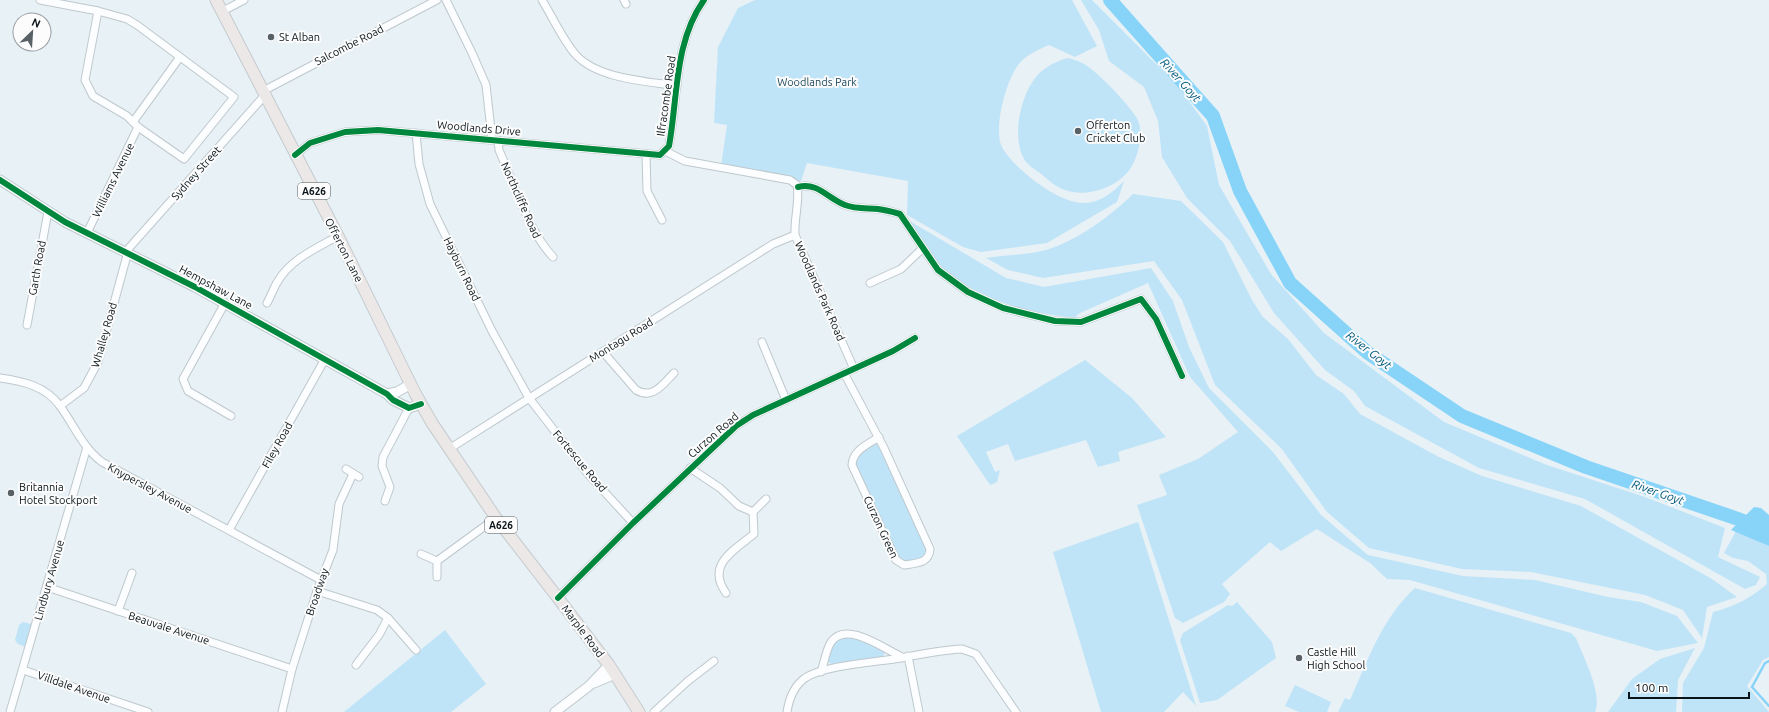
<svg xmlns="http://www.w3.org/2000/svg" width="1769" height="712" font-family="Ubuntu,sans-serif">
<rect width="100%" height="100%" fill="#e7f1f6"/>
<g fill="#c0e4f7">
<path d="M 755,0 L 1072,0 L 1097,46 L 1075,57 L 1049,45 C 1039,49 1026,55 1019,64 C 1006,79 992,132 1003,149 C 1015,169 1060,205 1085,203 C 1102,202 1113,192 1124,181 L 1117,202 L 1047,243 L 981,252 L 963,247 L 907,215 L 908,181 L 807,163 L 801,181 L 721,166 L 727,125 L 714,123 L 718,47 L 738,8 Z"/>
<polygon points="1081,0 1092,0 1178,86 1207,126 1219,185 1271,274 1324,333 1444,422 1547,465 1645,497 1725,528 1718,557 1760,577 1756,585 1745,589 1585,499 1479,468 1365,406 1354,391 1325,370 1274,313 1230,241 1187,198 1162,157 1158,121 1144,87 1109,61 1099,30"/>
<path d="M 1067,58 C 1073,59 1079,61 1084,64 C 1096,70 1136,111 1139,123 C 1143,137 1138,157 1130,169 C 1117,188 1086,198 1065,190 C 1056,187 1047,179 1040,173 C 1034,169 1026,164 1023,157 C 1012,135 1021,95 1036,77 C 1044,67 1055,62 1067,58 Z"/>
<path d="M 1133,194 L 1181,201 L 1223,242 L 1252,300 L 1263,317 L 1288,339 L 1316,375 L 1344,394 L 1360,414 L 1439,457 L 1482,476 L 1581,506 L 1712,579 L 1737,597 L 1707,607 L 1702,638 L 1683,610 L 1645,595 L 1531,572 L 1462,569 L 1369,548 L 1327,512 L 1281,448 L 1215,385 L 1182,300 L 1154,261 L 1043,278 L 1008,270 L 986,258 C 1005,255 1031,255 1049,249 C 1080,239 1110,216 1133,194 Z"/>
<path d="M 908,220 L 1006,278 L 1044,287 L 1151,268 L 1173,301 L 1189,347 L 1209,388 L 1273,452 L 1321,515 L 1368,555 L 1463,576 L 1535,580 L 1608,597 L 1641,602 L 1677,616 L 1698,643 L 1657,651 L 1410,580 L 1387,579 L 1370,563 L 1317,529 L 1281,551 L 1270,542 L 1222,584 L 1230,594 L 1224,602 L 1183,623 L 1175,618 L 1137,505 L 1167,495 L 1159,475 L 1198,459 L 1238,432 L 1190,377 L 1148,283 L 1080,313 L 1074,318 C 1029,313 976,300 942,267 C 929,254 918,235 908,220 Z"/>
<polygon points="1085,360 1132,398 1166,437 1118,452 1120,461 1098,467 1086,440 1015,461 1008,444 986,452 995,472 1000,470 997,482 991,485 988,482 957,436"/>
<polygon points="879,437 930,549 928,559 899,564 852,465 853,458"/>
<polygon points="1138,522 1196,706 1183,692 1164,712 1101,712 1053,552"/>
<path d="M 1736,531 L 1769,546 L 1769,657 L 1763,660 L 1747,686 L 1769,712 L 1682,712 L 1683,683 L 1704,648 L 1713,612 C 1733,607 1751,598 1767,584 L 1766,574 L 1748,561 L 1733,558 L 1724,553 Z"/>
<path d="M 1415,588 L 1571,633 L 1576,638 C 1583,656 1603,694 1595,712 L 1338,712 L 1345,698 L 1350,700 C 1368,660 1382,618 1415,588 Z"/>
<polygon points="1237,602 1272,642 1276,658 1217,700 1200,703 1180,640 1183,633 1228,605 1232,606"/>
<polygon points="23,622 36,625 29,648 18,644 15,640 19,625"/>
<polygon points="445,630 486,684 451,712 344,712"/>
<path d="M 845,636 L 856,637 L 885,651 L 883,657 L 834,666 L 827,661 C 830,650 833,640 845,636 Z"/>
<polygon points="1695,648 1678,680 1676,712 1608,712 1632,679 1660,659"/>
<polygon points="1295,685 1331,702 1327,712 1299,712 1285,706"/>
</g>
<polygon fill="#88d4f8" points="1754,507 1761,508 1769,515 1769,546 1731,530"/>
<g fill="none" stroke-linecap="round" stroke-linejoin="round">
<polyline stroke="#88d4f8" stroke-width="2.5" points="1769,661 1765,663 1752,687 1769,706"/>
<polyline stroke="#88d4f8" stroke-width="14" points="1110,0 1213,116 1240,191 1290,283 1368,353 1462,416 1586,467 1741,520 1769,534"/>
<defs>
<g id="street">
<polyline points="40,0 98,11"/>
<polyline points="446,0 472,53 486,85 492,139"/>
<path d="M 542,0 C 552,16 564,42 576,55 C 598,79 646,81 677,86"/>
<polyline points="624,0 626,4"/>
<polygon points="98,11 127,19 137,25 234,97 184,159 138,127 127,116 93,96 85,80"/>
<polyline points="223,11 244,0"/>
<polyline points="263,91 437,0"/>
<polyline points="133,122 180,57"/>
<polyline points="416,133 419,164 430,204 492,331 529,398 588,474 633,523"/>
<path d="M 498,140 L 499,150 C 513,182 529,232 553,257"/>
<path d="M 665,151 L 685,161 L 790,180 L 797,185 C 800,200 794,218 795,235 L 854,369"/>
<polyline points="646,154 647,191 662,220"/>
<path d="M 295,155 L 310,143 L 345,132 L 378,130 L 660,155 L 669,146 C 678,97 674,42 704,0"/>
<path d="M 798,187 C 818,182 827,198 845,205 C 855,209 867,208 878,209 C 886,210 893,212 900,214 L 938,270 L 968,292 L 1003,308 L 1055,321 L 1081,322 L 1141,299 L 1156,319 L 1182,376"/>
<polyline points="87,233 138,127"/>
<polyline points="870,283 901,269 923,248"/>
<polyline points="225,303 183,379 188,391 231,416"/>
<path d="M 267,303 C 271,296 274,287 278,281 C 291,259 317,248 338,236"/>
<polyline points="27,325 48,212"/>
<polyline points="762,342 786,400"/>
<path d="M 603,352 L 636,390 C 653,400 663,384 674,373"/>
<path d="M 844,373 L 884,448 L 930,549 C 929,564 916,563 904,565 L 896,560 L 852,465 C 853,450 867,445 879,437"/>
<path d="M 0,378 C 22,381 46,386 60,406 C 74,425 83,448 102,462 L 321,580"/>
<polyline points="60,406 84,388 98,362 129,248 265,95"/>
<polyline points="449,449 773,244 795,235"/>
<path d="M 690,468 L 720,488 L 739,506 L 753,512 L 754,534 C 733,551 706,565 726,593"/>
<polyline points="346,469 359,477"/>
<polyline points="385,501 390,487 382,466 383,457 409,408"/>
<polyline points="753,512 766,499"/>
<polyline points="229,530 325,359"/>
<polyline points="421,554 437,561 437,577"/>
<polyline points="437,561 496,518"/>
<polyline points="47,587 292,669"/>
<polyline points="317,591 377,610 388,618 416,650"/>
<polyline points="558,598 633,523 736,426 753,415 893,351 915,338"/>
<polyline points="118,611 132,573"/>
<polyline points="908,656 919,712"/>
<polyline points="356,665 379,635 388,618"/>
<polyline points="23,670 148,712"/>
<path d="M 821,672 C 824,663 826,650 831,642 C 846,620 884,649 902,657"/>
<polyline points="10,712 87,447"/>
<polyline points="282,712 292,669 317,591 333,550 339,504 353,474"/>
<polyline points="654,712 688,681 714,661"/>
<path d="M 787,712 C 789,699 794,686 805,678 C 825,665 877,662 901,658 C 921,654 941,650 962,649 L 976,654 L 1016,712"/>
</g>
<g id="secondary">
<polyline points="0,180 65,222 195,287 387,394 393,400 409,408 421,404"/>
<polyline points="387,394 397,392 411,384"/>
<polyline points="594,683 615,674"/>
<polyline points="555,712 589,686 609,665"/>
</g>
<polyline id="primary" points="216,0 338,236 415,393 432,423 496,518 558,598 609,665 639,712"/>
</defs>
<use href="#street" stroke="#bfc8cd" stroke-width="9"/>
<use href="#secondary" stroke="#bfc8cd" stroke-width="11"/>
<use href="#primary" stroke="#c5cbce" stroke-width="13"/>
<use href="#street" stroke="#fbfdfe" stroke-width="7"/>
<use href="#secondary" stroke="#fbfdfe" stroke-width="9"/>
<use href="#primary" stroke="#ece8e8" stroke-width="11"/>
<defs>
<g id="cycleway">
<path d="M 295,155 L 310,143 L 345,132 L 378,130 L 660,155 L 669,146 C 678,97 674,42 704,0"/>
<polyline points="0,180 65,222 195,287 387,394 393,400 409,408 421,404"/>
<path d="M 798,187 C 818,182 827,198 845,205 C 855,209 867,208 878,209 C 886,210 893,212 900,214 L 938,270 L 968,292 L 1003,308 L 1055,321 L 1081,322 L 1141,299 L 1156,319 L 1182,376"/>
<polyline points="558,598 633,523 736,426 753,415 893,351 915,338"/>
</g>
</defs>
<use href="#cycleway" stroke="#fcfcfc" stroke-width="8"/>
<use href="#cycleway" stroke="#00873e" stroke-width="6"/>
</g>
<g fill="#576166" stroke="#fcfcfc" stroke-width="1.5">
<circle cx="271" cy="37" r="4"/>
<circle cx="1078" cy="131" r="4"/>
<circle cx="11" cy="493" r="4"/>
<circle cx="1299" cy="658" r="4"/>
</g>
<g text-anchor="middle" dominant-baseline="central" stroke-width="4" stroke-linejoin="round" paint-order="stroke">
<g fill="#fcfcfc" stroke="#52595c" stroke-width="1">
<rect x="298" y="183" width="32" height="16" rx="3"/>
<rect x="485" y="517" width="32" height="16" rx="3"/>
</g>
<g font-size="10" font-weight="bold" fill="#091318">
<text x="314" y="191">A626</text>
<text x="501" y="525">A626</text>
</g>
<g font-size="11" fill="#091318" stroke="#fcfcfc" text-anchor="start">
<text x="279" y="37">St Alban</text>
<text x="1086" y="125">Offerton<tspan x="1086" dy="13">Cricket Club</tspan></text>
<text x="19" y="487">Britannia<tspan x="19" dy="13">Hotel Stockport</tspan></text>
<text x="1307" y="652">Castle Hill<tspan x="1307" dy="13">High School</tspan></text>
</g>
<g font-size="11" fill="#091318" stroke="#fcfcfc">
<text transform="translate(349 45) rotate(-27)">Salcombe Road</text>
<text transform="translate(666 96) rotate(-82)">Ilfracombe Road</text>
<text transform="translate(479 128) rotate(5)">Woodlands Drive</text>
<text transform="translate(196 173) rotate(-48)">Sydney Street</text>
<text transform="translate(113 180) rotate(-64)">Williams Avenue</text>
<text transform="translate(521 200) rotate(66)">Northcliffe Road</text>
<text transform="translate(344 250) rotate(63)">Offerton Lane</text>
<text transform="translate(37 268) rotate(-80)">Garth Road</text>
<text transform="translate(462 269) rotate(64)">Hayburn Road</text>
<text transform="translate(216 287) rotate(28)">Hempshaw Lane</text>
<text transform="translate(820 291) rotate(66)">Woodlands Park Road</text>
<text transform="translate(104 335) rotate(-74)">Whalley Road</text>
<text transform="translate(621 340) rotate(-32)">Montagu Road</text>
<text transform="translate(713 435) rotate(-41)">Curzon Road</text>
<text transform="translate(277 445) rotate(-61)">Filey Road</text>
<text transform="translate(580 461) rotate(50)">Fortescue Road</text>
<text transform="translate(150 488) rotate(28)">Knypersley Avenue</text>
<text transform="translate(881 527) rotate(65)">Curzon Green</text>
<text transform="translate(49 580) rotate(-74)">Lindbury Avenue</text>
<text transform="translate(317 592) rotate(-71)">Broadway</text>
<text transform="translate(169 628) rotate(18)">Beauvale Avenue</text>
<text transform="translate(583 631) rotate(53)">Marple Road</text>
<text transform="translate(74 687) rotate(19)">Villdale Avenue</text>
</g>
<g font-size="11" fill="#1d485d" stroke="#fcfcfc">
<text x="817" y="82">Woodlands Park</text>
</g>
<g font-size="12" font-style="italic" fill="#00597a" stroke="#fcfcfc">
<text transform="translate(1181 80) rotate(48)">River Goyt</text>
<text transform="translate(1369 350) rotate(38)">River Goyt</text>
<text transform="translate(1658 492) rotate(19)">River Goyt</text>
</g>
</g>
<g transform="translate(32 32) rotate(25)"><circle r="19" fill="#fcfcfc" stroke="#9b9fa1"/>
<path d="M0-3L7 15L0 10L-7 15Z" fill="#576166"/>
<text y="-6" font-size="11" font-weight="bold" text-anchor="middle" fill="#091318">N</text>
</g>
<path d="M1629 692v6h120v-6" fill="none" stroke="#091318" stroke-width="2"/>
<text x="1635" y="692" font-size="12" fill="#091318" stroke="#fcfcfc" stroke-width="3" paint-order="stroke">100 m</text>
</svg>
